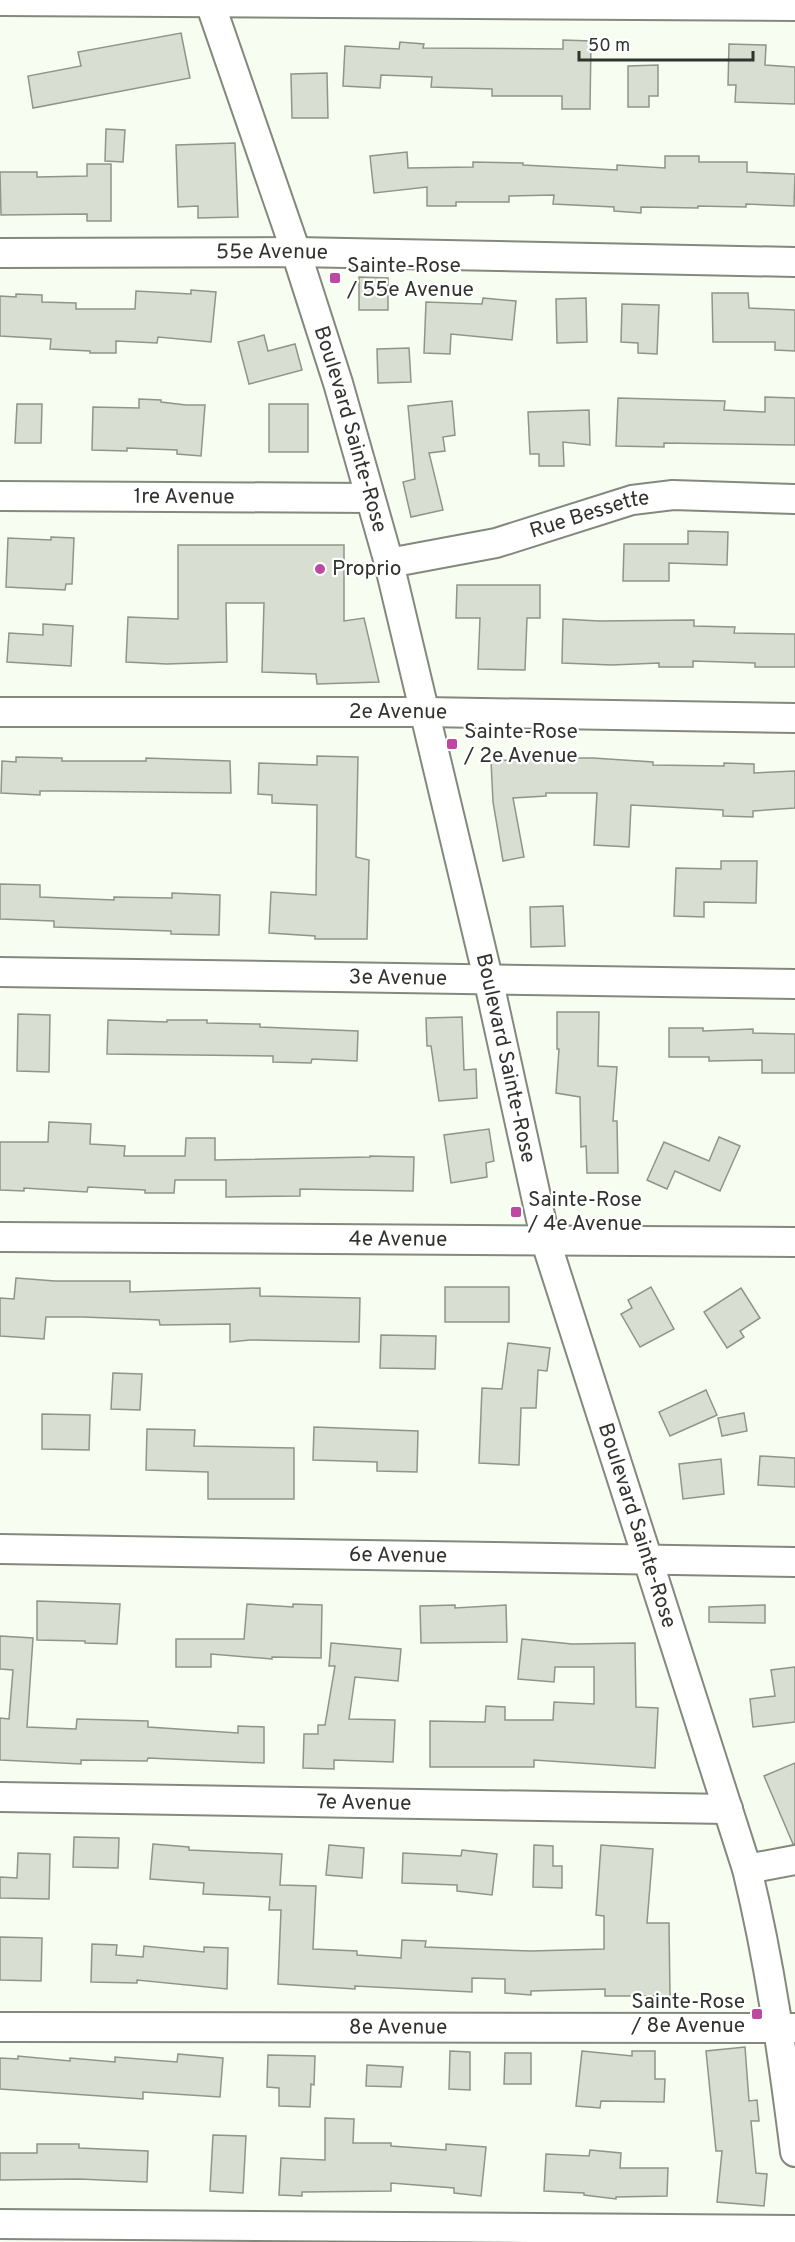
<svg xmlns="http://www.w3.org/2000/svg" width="795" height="2242" font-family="Overpass,sans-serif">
<rect width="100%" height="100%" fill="#f7fdf0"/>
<g fill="#d8ded2" stroke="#90958a" stroke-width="1.5">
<polygon points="181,33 190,78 33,108 28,76 81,66 78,52"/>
<polygon points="563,40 591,41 590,109 562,109 562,96 492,96 492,89 431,87 432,77 381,75 380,88 343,86 345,46 399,49 400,42 424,44 423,48 563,49"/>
<polygon points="729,44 766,45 765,65 795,67 795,104 735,102 736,85 728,85"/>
<polygon points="658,65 658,96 649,96 649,107 628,107 628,66"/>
<polygon points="327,73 328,118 292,118 291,74"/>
<polygon points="106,129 125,130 123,162 105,161"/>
<polygon points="235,143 238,217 198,218 198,206 178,207 176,145"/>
<polygon points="407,152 408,168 473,167 473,162 523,163 523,165 617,170 617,165 665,168 665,156 699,156 699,162 747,162 747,172 795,174 794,206 746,204 746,207 698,206 698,208 641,207 641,213 614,211 614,207 553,204 554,195 509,196 509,202 456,202 456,206 427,206 427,187 374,193 370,156"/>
<polygon points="87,164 111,164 111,221 87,221 87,214 1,215 0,172 37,172 37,177 87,176"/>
<polygon points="359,277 388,278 388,310 359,310"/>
<polygon points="191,290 216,292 211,342 158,337 157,343 116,341 116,353 90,353 90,351 50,349 51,339 0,336 0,296 16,297 16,294 42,295 42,302 76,303 76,309 135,309 136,291 191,294"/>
<polygon points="712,293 748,293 749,308 795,310 795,351 775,350 775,342 713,342"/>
<polygon points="483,298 516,301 512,340 451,334 450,354 424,353 426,302 482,304"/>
<polygon points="586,298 587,342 557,343 556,299"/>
<polygon points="622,304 659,305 657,354 638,353 638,343 621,342"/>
<polygon points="264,335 268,351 295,344 302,370 249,384 238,342"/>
<polygon points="409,348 411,382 378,383 377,349"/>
<polygon points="765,397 795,398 795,445 664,443 664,447 616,446 618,398 725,401 724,410 765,412"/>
<polygon points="139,399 161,400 161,402 186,405 205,405 201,456 177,454 177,450 127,448 127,451 92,450 93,407 139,408"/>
<polygon points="452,401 455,435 443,437 445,451 429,453 443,510 411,517 403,482 415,479 408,406"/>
<polygon points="17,404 42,404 41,443 15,443"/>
<rect x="269" y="404" width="39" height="48"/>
<polygon points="589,410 590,445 563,442 564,466 539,466 539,454 530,454 528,412"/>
<polygon points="688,531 728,532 727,565 669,563 669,581 623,581 624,544 688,544"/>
<polygon points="51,537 74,538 72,584 66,584 65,590 6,587 8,538 51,540"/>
<polygon points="178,545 344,545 344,621 364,618 379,682 317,684 316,674 262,672 264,603 226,603 227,662 167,664 126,662 128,617 178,619"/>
<polygon points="457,585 540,585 540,618 527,618 525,670 478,669 480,618 456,618"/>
<polygon points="563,619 599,621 694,620 694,626 735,627 734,633 795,634 795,667 755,667 755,663 693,661 693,667 659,667 659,663 612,665 562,663"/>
<polygon points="43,624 73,626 71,666 7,662 9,633 43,635"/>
<polygon points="317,756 358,757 356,857 369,860 367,939 315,939 315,936 269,933 271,892 316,895 317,805 272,803 272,795 258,794 259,763 317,765"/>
<polygon points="16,757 62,758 62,761 146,761 146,758 230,761 231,793 61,791 40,791 40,795 1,793 2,761 16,762"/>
<polygon points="544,758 593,758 653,762 653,765 724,766 724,763 754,764 754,773 795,771 795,808 753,811 753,817 723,816 723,810 631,805 629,847 594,845 597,793 546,793 546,796 513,798 524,857 503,861 493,802 491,761"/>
<polygon points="721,861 757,861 756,903 704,902 704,917 674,916 676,868 721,869"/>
<polygon points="0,884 40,885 40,897 114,900 114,897 172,898 172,893 220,895 219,935 171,934 171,931 54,927 54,921 0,919"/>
<polygon points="563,906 565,946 531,947 530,907"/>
<polygon points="557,1012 599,1012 598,1066 617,1067 613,1121 617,1121 618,1173 587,1173 586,1146 581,1147 580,1097 556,1093 559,1049 557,1049"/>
<polygon points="18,1014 50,1015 49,1072 17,1071"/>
<polygon points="462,1017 464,1070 476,1069 477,1098 439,1101 431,1046 427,1046 426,1018"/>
<polygon points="108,1020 167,1022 167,1020 207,1020 207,1023 260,1024 260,1027 358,1031 357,1061 312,1059 311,1063 273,1062 273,1056 107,1054"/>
<polygon points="669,1028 703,1028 703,1031 753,1029 753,1033 795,1034 795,1073 762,1073 762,1060 709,1061 709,1057 669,1057"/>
<polygon points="49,1122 91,1124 90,1144 125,1146 124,1156 185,1156 186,1138 215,1138 215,1160 370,1157 370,1156 414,1157 413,1191 300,1189 300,1196 226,1197 226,1180 175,1180 174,1193 145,1193 145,1190 88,1187 87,1192 24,1188 24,1191 0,1190 0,1142 48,1142"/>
<polygon points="489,1129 494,1161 486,1163 487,1177 451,1183 444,1135"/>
<polygon points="719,1137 740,1146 720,1191 675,1171 667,1189 647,1180 664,1142 709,1161"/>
<polygon points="16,1278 55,1281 130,1281 130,1292 260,1288 260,1296 360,1298 359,1342 250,1340 230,1342 230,1324 160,1325 159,1320 83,1317 46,1317 44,1339 0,1336 0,1298 14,1299"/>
<rect x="445" y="1287" width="64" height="35"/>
<polygon points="651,1287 674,1329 640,1347 621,1314 632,1308 628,1300"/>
<polygon points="741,1288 760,1318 740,1331 744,1337 727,1348 704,1312"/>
<polygon points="381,1335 436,1336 435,1369 380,1368"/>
<polygon points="508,1343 550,1348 547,1371 538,1370 536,1408 521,1408 519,1465 479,1463 482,1388 502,1389"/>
<polygon points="113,1373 142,1374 140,1410 111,1409"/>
<polygon points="706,1390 717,1415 670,1436 659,1412"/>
<polygon points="744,1413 747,1431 722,1436 718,1418"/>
<polygon points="42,1414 90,1415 89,1450 42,1449"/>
<polygon points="314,1427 418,1431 417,1472 377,1471 377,1462 313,1460"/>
<polygon points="147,1429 195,1430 194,1446 294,1448 294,1499 208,1499 208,1472 146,1470"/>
<polygon points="760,1456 795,1458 795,1487 758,1485"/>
<polygon points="721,1459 724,1494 683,1499 679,1464"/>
<polygon points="37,1601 120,1604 117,1644 85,1643 85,1641 37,1640"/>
<polygon points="247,1604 293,1607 293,1604 322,1605 321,1658 272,1657 272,1659 211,1654 211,1667 176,1667 176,1639 244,1639"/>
<polygon points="455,1605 455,1608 506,1605 507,1642 421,1643 420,1606"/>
<polygon points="765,1605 765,1623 709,1622 709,1607"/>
<polygon points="0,1636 33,1638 27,1727 76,1729 77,1719 148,1721 148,1727 238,1733 238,1726 264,1727 264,1763 148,1758 147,1761 81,1760 81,1764 0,1760 0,1718 9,1719 13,1670 0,1669"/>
<polygon points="522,1639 572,1644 635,1643 636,1707 658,1708 655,1768 534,1760 534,1767 430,1767 430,1721 485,1722 486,1706 505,1707 505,1720 553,1720 554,1702 594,1704 594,1667 555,1667 554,1682 518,1679"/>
<polygon points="331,1643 401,1649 398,1681 355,1677 349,1719 395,1720 393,1762 334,1760 334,1769 303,1768 304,1734 318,1734 318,1725 325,1725 335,1666 329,1666"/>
<polygon points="795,1667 795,1722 753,1727 750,1699 775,1696 771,1670"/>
<polygon points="795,1763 795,1844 793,1844 764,1776"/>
<polygon points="74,1837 119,1838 118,1868 73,1867"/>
<polygon points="153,1844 189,1847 189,1850 282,1854 280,1885 316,1886 313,1949 357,1951 357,1955 401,1958 402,1940 426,1941 425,1947 531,1951 604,1949 604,1916 596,1915 601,1845 653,1849 647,1923 669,1923 670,1996 605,1996 605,1989 531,1991 531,1995 505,1993 505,1979 472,1978 472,1992 355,1986 355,1989 278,1984 281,1910 269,1910 270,1897 203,1894 204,1883 150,1879"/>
<polygon points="329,1845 364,1848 362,1878 326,1875"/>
<polygon points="534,1845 553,1846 553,1866 562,1866 562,1888 533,1887"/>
<polygon points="462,1850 497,1854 492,1895 457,1891 457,1885 402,1883 403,1853 461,1856"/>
<polygon points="18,1853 50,1854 49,1899 0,1898 0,1877 17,1878"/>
<polygon points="0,1937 42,1938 41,1981 0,1980"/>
<polygon points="92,1944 117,1945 116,1955 143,1957 144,1946 204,1952 204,1947 228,1948 227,1989 137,1980 137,1983 91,1982"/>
<polygon points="745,2047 749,2101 757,2100 759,2121 751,2121 756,2173 767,2174 764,2206 717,2202 722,2151 716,2151 706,2051"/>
<polygon points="450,2051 470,2052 470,2090 449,2089"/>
<polygon points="582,2051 632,2056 632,2051 655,2051 655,2079 665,2079 664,2102 601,2101 600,2108 576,2106"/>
<polygon points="505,2053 531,2053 531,2084 504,2084"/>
<polygon points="178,2054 223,2058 220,2097 143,2092 143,2099 0,2089 0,2058 18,2059 18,2056 70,2061 70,2058 115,2062 115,2057 177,2062"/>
<polygon points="268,2055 315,2056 314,2085 311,2084 310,2107 279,2106 279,2088 267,2087"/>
<polygon points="367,2065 403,2067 401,2087 366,2086"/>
<polygon points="325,2118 354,2119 353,2143 391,2143 391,2146 446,2150 446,2144 486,2147 481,2196 454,2193 454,2188 391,2183 391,2191 302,2192 302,2196 279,2195 281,2158 325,2160"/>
<polygon points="213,2135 246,2136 243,2193 210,2191"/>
<polygon points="37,2144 79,2144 79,2148 148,2151 147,2182 79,2179 0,2180 0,2153 37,2153"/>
<polygon points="590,2150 621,2153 620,2168 668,2168 667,2196 616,2197 616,2199 584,2195 584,2193 544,2191 546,2154 589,2156"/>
</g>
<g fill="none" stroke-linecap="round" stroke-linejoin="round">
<defs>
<g id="minor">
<path id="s1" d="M 209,0 L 296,252 L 338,383 L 389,563 L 488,978 L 546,1242 L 747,1869 C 770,1963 783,2057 795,2152"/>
<polyline points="0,1 795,6"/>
<path id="s2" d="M 0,253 L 296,252 L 795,262"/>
<path id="s3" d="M 0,496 L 370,498"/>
<path id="s4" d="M 389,563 L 496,543 L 632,500 L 673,495 L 795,499"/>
<path id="s5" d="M 0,712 L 425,712 L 795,718"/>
<path id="s6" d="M 0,972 L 795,984"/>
<path id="s7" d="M 0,1237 L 795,1242"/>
<path id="s8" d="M 0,1549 L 795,1562"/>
<path id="s9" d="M 0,1797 L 728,1809"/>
<polyline points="747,1869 795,1860"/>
<path id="s10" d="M 0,2027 L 795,2028"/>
<polyline points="0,2224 795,2230"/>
</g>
</defs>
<use href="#minor" stroke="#83897d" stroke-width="32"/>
<use href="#minor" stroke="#fff" stroke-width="28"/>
</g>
<g fill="#bd49a2" stroke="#fff" stroke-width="2">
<rect x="329" y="272" width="12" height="12" rx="3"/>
<circle cx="320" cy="569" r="6"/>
<rect x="446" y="738" width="12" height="12" rx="3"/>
<rect x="510" y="1206" width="12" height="12" rx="3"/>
<rect x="751" y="2008" width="12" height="12" rx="3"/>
</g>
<g text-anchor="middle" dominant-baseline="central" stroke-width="4.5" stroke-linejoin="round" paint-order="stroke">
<g font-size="21" fill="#30332e" stroke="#fff">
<text stroke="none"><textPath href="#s2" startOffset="272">55e Avenue</textPath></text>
<text stroke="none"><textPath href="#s1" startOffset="452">Boulevard Sainte-Rose</textPath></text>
<text stroke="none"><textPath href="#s3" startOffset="184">1re Avenue</textPath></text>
<text stroke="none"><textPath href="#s4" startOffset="207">Rue Bessette</textPath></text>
<text stroke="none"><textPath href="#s5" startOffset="398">2e Avenue</textPath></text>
<text stroke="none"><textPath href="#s6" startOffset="398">3e Avenue</textPath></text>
<text stroke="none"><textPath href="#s1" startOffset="1100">Boulevard Sainte-Rose</textPath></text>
<text stroke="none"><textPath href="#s7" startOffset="398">4e Avenue</textPath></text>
<text stroke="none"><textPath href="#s1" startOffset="1586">Boulevard Sainte-Rose</textPath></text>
<text stroke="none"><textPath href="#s8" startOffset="398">6e Avenue</textPath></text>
<text stroke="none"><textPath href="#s9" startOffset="364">7e Avenue</textPath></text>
<text stroke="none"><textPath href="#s10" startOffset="398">8e Avenue</textPath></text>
</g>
<g font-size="21" fill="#30332e" stroke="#fff" text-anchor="start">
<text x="347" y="266">Sainte-Rose<tspan x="347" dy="24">/ 55e Avenue</tspan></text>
<text x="332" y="569">Proprio</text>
<text x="464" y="732">Sainte-Rose<tspan x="464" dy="24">/ 2e Avenue</tspan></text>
<text x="528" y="1200">Sainte-Rose<tspan x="528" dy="24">/ 4e Avenue</tspan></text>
<text x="745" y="2002" text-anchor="end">Sainte-Rose<tspan x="745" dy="24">/ 8e Avenue</tspan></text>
</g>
</g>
<path d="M579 51v9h174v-9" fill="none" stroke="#30332e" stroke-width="3"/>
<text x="588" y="51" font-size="18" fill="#30332e" stroke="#ffffff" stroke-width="4.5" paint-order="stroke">50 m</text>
</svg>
